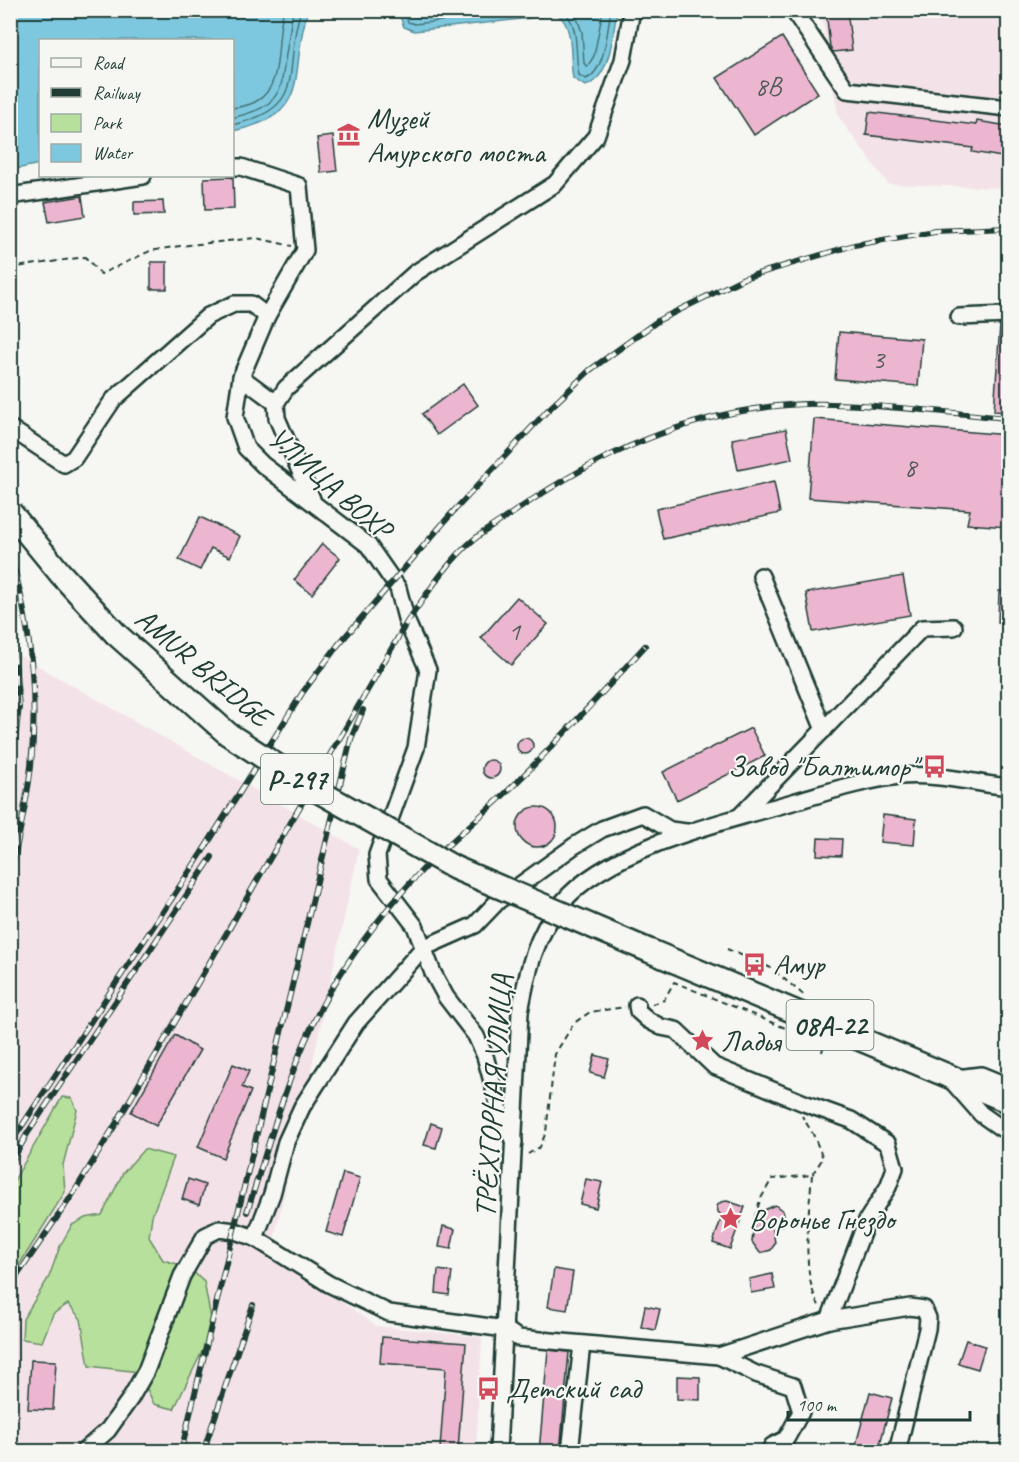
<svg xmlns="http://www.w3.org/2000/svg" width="1019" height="1462" font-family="Caveat,sans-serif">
<rect width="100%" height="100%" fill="#f6f6f2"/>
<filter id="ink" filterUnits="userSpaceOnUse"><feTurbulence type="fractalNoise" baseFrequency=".0167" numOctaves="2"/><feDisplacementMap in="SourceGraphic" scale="12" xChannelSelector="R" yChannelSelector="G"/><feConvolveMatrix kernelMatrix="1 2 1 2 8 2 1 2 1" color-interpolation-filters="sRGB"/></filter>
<g filter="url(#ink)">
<g fill="#f3e3e8">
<polygon points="821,11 1008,11 1008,188 888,184 838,116"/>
<polygon points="10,650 359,849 271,1254 377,1326 482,1337 476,1451 11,1451"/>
</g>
<g fill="#b7e09c" stroke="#6b8e68" stroke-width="1.5">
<polygon points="62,1097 72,1098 77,1110 63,1165 65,1192 11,1278 11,1186"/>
<polygon points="144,1149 174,1157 152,1216 149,1237 163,1260 188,1267 204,1282 213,1329 174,1409 154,1404 139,1372 89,1366 81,1319 68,1304 53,1314 42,1342 22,1339 23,1319 49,1277 60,1246 72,1225 85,1218 102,1215 123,1173"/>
</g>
<g fill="#7ec8df" stroke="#58909b" stroke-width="1.5">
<path d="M 11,10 L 308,10 L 308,11 C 287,71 317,114 233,131 L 232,40 L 40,40 L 40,164 L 11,170 Z"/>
<path d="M 398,11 L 398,10 L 617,11 C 613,32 611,79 585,86 L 573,78 C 569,59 575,27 558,15 L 414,31 L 404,27 Z"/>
</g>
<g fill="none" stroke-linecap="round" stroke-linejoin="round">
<g stroke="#457578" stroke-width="1.5">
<polyline points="404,10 408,22 415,24 529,10"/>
<polyline points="412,10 416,17 472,10"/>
<path d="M 562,10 C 581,24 574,55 579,75 L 586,79 C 606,71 607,29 611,10"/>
<polyline points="574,10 582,32 584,63 587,67 594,56 603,10"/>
<path d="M 232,108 C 240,107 249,105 255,102 C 286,87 274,38 284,10"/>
<path d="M 232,118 C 254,112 272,108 281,86 L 293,10"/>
<path d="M 232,125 C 312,107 281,69 301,10"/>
</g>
</g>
<g fill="#ecb6d0" stroke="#1f3d34" stroke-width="1.5">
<polygon points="826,10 847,10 852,50 833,52 830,47"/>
<polygon points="782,37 818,93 754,135 717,78"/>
<polygon points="869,112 976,125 977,121 1008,126 1008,158 972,152 973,148 866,135"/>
<polygon points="333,136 337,171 321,173 317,138"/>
<polygon points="233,177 234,209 205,210 204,178"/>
<polygon points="82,196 85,216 49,222 45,202"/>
<polygon points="163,201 164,214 134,215 134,202"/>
<rect x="151" y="262" width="16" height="27"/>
<polygon points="1000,325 1008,325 1008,412 994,411"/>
<polygon points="839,332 922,339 918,386 835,379"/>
<polygon points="463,384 478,405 437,435 422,414"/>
<polygon points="814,419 1008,435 1008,527 967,524 970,510 808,498"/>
<polygon points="786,429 792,459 738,470 732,439"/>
<polygon points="774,482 780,513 663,539 656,509"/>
<polygon points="200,517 240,536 230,557 211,548 200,570 179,560"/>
<polygon points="322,544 340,558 312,594 294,580"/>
<polygon points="903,576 910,615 813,632 806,593"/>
<polygon points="999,591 1008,591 1008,623 998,623"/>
<polygon points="517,597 548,624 511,665 481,638"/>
<polygon points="751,728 765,756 677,800 663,772"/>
<circle cx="525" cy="746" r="8"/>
<circle cx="491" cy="769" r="9"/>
<circle cx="537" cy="827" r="20"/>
<polygon points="883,815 916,819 914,845 880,842"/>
<polygon points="818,838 842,839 841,856 817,855"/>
<polygon points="175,1035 200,1050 156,1126 131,1112"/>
<polygon points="595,1055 609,1059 604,1077 590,1073"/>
<polygon points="233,1064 249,1071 242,1087 251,1091 223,1158 198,1147"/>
<polygon points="431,1123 442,1127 436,1148 424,1145"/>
<polygon points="343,1173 360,1178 343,1237 326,1232"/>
<polygon points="188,1179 205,1185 199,1205 182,1199"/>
<polygon points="586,1179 602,1182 596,1208 580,1204"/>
<polygon points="727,1201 745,1207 730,1249 713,1243 722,1216 718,1212 717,1206 721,1202"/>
<polygon points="775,1205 783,1211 785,1219 781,1226 773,1230 775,1243 771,1250 760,1253 752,1242 755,1216 759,1220 764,1210"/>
<polygon points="443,1226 455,1229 451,1249 439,1247"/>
<polygon points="554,1269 573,1272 567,1310 548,1307"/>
<polygon points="438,1270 452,1272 449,1295 436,1293"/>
<polygon points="772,1274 775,1289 751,1293 749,1279"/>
<polygon points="645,1306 660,1309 655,1330 641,1327"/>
<polygon points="382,1337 466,1343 458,1450 440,1449 446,1368 380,1363"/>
<polygon points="966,1340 985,1346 978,1369 958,1363"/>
<polygon points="548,1350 569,1352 560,1452 539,1452"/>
<polygon points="31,1360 56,1361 53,1410 28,1409"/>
<polygon points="677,1376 700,1377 700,1400 677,1399"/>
<polygon points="870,1392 892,1398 878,1452 854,1452"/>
</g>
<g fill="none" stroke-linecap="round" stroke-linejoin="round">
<defs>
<g id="minor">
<polyline points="793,10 847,90 1008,108"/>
<polyline points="232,167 241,167 299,186 305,250 267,316 241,377 235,417 246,448 263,465 368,545 398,588 407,622 428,670 416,748 377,855 379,879 415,926 433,973 446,997 476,1036 485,1056 501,1114 514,1142"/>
<polyline points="10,196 143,176"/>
<polyline points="959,317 1008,315"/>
<polyline points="241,377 276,403"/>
<polyline points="10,428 64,464 74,458 113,400 208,316 234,304 251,304 267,316"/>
<polyline points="312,499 277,418 276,403 286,388 415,273 555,184 596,136 623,60 632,10"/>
<polyline points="761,576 824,730"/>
<polyline points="740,816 922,628 954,627"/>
<polyline points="957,1078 981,1075 1008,1086"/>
<polyline points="951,1080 981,1114 1001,1128"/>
<polyline points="255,1238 272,1194 286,1142 302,1107 356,1023 423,948 475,925 498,901 574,846 602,829 643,814 670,830 686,832"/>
<polyline points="829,1320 910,1307 924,1309 928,1318 927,1329 897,1452"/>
<polyline points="719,1356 756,1374 793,1386 801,1412 786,1439 772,1446 770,1452"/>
<polyline points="83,1452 108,1430 130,1399 146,1371 182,1276 205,1236 219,1229 235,1231 255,1238 329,1284 389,1313 505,1329 518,1338 719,1356 829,1320 867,1220 888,1187 895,1168 888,1144 851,1120 804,1103 714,1066 676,1030 661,1027 648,1020 638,1011 637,1005"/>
<path d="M 498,1452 L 520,1012 C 527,973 535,935 562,903 C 607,848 726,821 793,802 C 828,792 863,780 900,776 C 935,773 973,783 1008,787"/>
<polyline points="570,1452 582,1344"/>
</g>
<polyline id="highway" points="650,951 1008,1101"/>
</defs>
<use href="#minor" stroke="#1f3d34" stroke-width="20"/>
<use href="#highway" stroke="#1f3d34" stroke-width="27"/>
<g stroke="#1f3d34" stroke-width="2" stroke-dasharray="6 4.5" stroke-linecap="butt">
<polyline points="10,268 85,257 101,274 150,251 180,246 256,238 292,246"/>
<polyline points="727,949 771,968 806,997"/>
<polyline points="652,1004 664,1000 674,982 824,1044 822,1052"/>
<polyline points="528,1154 540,1147 546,1132 555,1054 574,1023 590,1012 625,1007"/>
<path d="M 812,1175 C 809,1211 800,1276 820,1307"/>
<polyline points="752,1228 760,1200 772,1179 812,1175 823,1158 813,1134 802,1116"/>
</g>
<use href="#minor" stroke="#f6f6f2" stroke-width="15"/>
<use href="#highway" stroke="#f6f6f2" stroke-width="22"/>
<defs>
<g id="rail">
<path d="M 10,553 C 30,621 38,695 31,766 C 27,804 17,841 10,879"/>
<polyline points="10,608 19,707 10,779"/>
<polyline points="10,1144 201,854 303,692 338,645 452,513 547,411 590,370 659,320 744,278 854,245 935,231 1008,228"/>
<polyline points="10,1165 27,1134 212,857"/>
<path d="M 247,1212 C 271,1139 291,1059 330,991 C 357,946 390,903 427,865 C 456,836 488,811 517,782 C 561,738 603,692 645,646"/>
<path d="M 10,1286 L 73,1194 L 117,1122 L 407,622 C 427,594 446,564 472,541 C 486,529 503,520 517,510 C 610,446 717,401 831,404 C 890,405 950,413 1008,418"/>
<polyline points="181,1452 338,793 351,739 363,710"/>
<polyline points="203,1452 253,1305"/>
</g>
</defs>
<use href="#rail" stroke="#1f3d34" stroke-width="6"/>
<use href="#rail" stroke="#f6f6f2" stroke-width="4" stroke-dasharray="11" stroke-linecap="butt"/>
<defs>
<polyline id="highway-bridge" points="10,512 60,573 116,634 228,734 302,782 455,868 650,951"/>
</defs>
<use href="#highway-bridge" stroke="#1f3d34" stroke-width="27" stroke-linecap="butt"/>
<use href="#highway-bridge" stroke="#f6f6f2" stroke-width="22"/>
</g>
</g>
<defs>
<symbol id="museum-bare" viewBox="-9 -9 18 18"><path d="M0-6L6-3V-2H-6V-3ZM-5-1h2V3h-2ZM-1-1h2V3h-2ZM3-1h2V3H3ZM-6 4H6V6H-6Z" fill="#d1495b" stroke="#f6f6f2" stroke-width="2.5" paint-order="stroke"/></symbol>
<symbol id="bus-bare" viewBox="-9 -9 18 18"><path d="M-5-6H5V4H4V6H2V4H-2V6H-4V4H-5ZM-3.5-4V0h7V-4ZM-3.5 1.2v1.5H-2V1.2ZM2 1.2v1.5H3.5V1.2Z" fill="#d1495b" stroke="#f6f6f2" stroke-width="2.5" paint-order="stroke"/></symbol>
<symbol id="sight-bare" viewBox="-9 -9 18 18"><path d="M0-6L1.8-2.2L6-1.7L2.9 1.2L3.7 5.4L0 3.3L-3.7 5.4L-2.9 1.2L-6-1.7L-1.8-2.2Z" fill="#d1495b" stroke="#f6f6f2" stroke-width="2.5" paint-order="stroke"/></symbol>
</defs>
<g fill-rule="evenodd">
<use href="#museum-bare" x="332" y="118" width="33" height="33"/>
<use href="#bus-bare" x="918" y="750" width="33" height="33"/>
<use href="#bus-bare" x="738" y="948" width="33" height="33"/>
<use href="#sight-bare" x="686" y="1024" width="33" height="33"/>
<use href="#sight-bare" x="714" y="1202" width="33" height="33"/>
<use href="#bus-bare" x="472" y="1372" width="33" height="33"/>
</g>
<g text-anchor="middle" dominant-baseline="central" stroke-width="4.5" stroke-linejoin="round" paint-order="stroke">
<g font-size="27" fill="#525b5b">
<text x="768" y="86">8В</text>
<text x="878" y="359">3</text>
<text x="910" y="467">8</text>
<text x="514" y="631">1</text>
</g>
<g fill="#f6f6f2" stroke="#60746d" stroke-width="1.5">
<rect x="261" y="754" width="72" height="50" rx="4.5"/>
<rect x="786.5" y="1000" width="87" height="50" rx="4.5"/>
</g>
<g font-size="28" font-weight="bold" fill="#1f3d34">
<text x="297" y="779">Р-297</text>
<text x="830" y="1025">08А-22</text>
</g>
<g font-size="30" fill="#1f3d34" stroke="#f6f6f2" text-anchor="start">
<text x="367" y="118">Музей<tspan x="367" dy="34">Амурского моста</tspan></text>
<text x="917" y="766" text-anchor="end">Завод "Балтимор"</text>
<text x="773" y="964">Амур</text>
<text x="721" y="1041">Ладья</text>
<text x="749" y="1219">Воронье Гнездо</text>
<text x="506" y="1388">Детский сад</text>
</g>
<g font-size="30" fill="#1f3d34" stroke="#f6f6f2">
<text transform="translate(330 483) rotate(41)">УЛИЦА ВОХР</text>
<text transform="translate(203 667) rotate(40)">AMUR BRIDGE</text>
<text transform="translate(493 1096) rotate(-86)">ТРЁХГОРНАЯ УЛИЦА</text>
</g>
</g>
<rect width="1019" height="1462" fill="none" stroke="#f6f6f2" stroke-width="36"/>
<rect x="18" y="18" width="983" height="1426" fill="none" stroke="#1f3d34" stroke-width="2" filter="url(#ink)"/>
<rect x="39" y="39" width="195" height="138" fill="#f6f6f2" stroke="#a0aca6" stroke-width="1.5"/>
<rect x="51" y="58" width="30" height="9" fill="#f6f6f2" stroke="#a0aca6" stroke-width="1.5"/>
<text x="93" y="69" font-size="18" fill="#1f3d34">Road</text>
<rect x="51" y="88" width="30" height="9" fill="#1f3d34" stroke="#a0aca6" stroke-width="1.5"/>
<text x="93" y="99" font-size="18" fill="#1f3d34">Railway</text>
<rect x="51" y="114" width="30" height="18" fill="#b7e09c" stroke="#a0aca6" stroke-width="1.5"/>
<text x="93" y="129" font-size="18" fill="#1f3d34">Park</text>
<rect x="51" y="144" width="30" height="18" fill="#7ec8df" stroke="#a0aca6" stroke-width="1.5"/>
<text x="93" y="159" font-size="18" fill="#1f3d34">Water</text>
<path d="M788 1411v9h182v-9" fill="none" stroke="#1f3d34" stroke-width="3"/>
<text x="797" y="1411" font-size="18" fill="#1f3d34" stroke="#f6f6f2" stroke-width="4.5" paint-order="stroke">100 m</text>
</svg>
